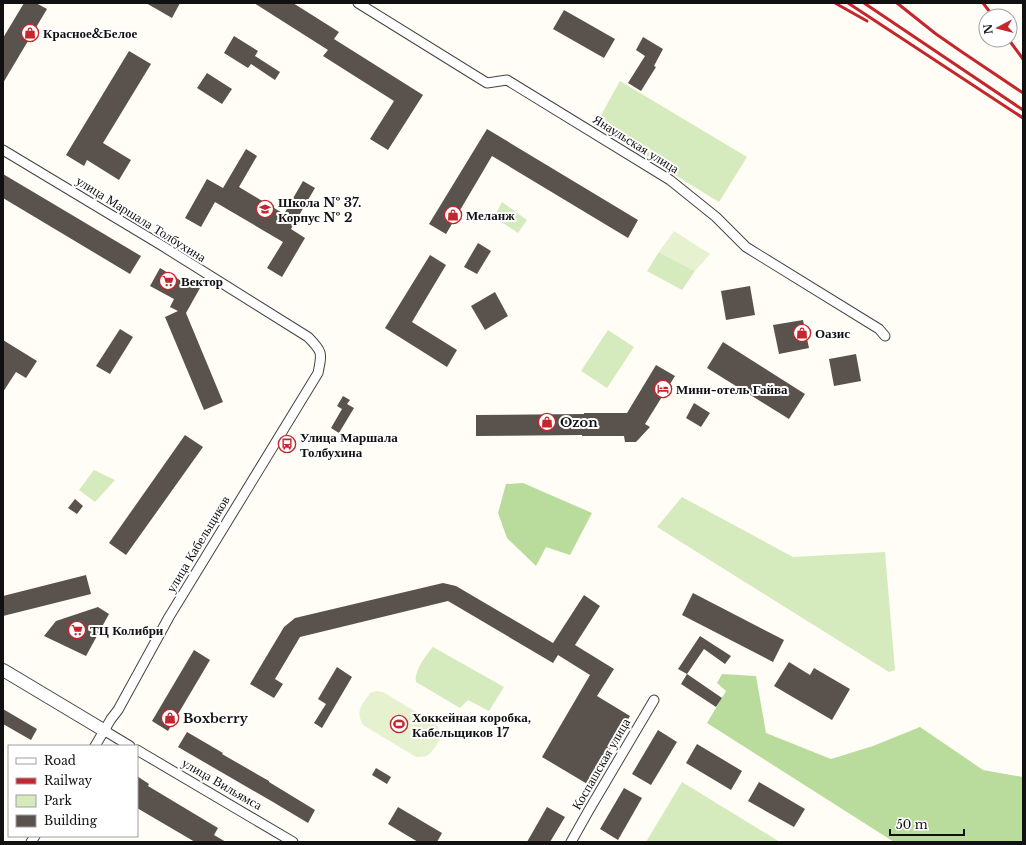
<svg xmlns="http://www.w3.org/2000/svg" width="1026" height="845" font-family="'Libre Baskerville',serif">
<rect width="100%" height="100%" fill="#fffdf5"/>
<g fill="#d5ebbd">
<polygon points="620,81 747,157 719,202 595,126"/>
<polygon points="502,202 527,220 518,233 494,217"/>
<polygon points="659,252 695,271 682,290 647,271"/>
<polygon points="608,330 634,347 607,388 581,371"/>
<polygon points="94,470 115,480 95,502 79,490"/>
<polygon points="682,497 793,557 885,552 895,670 889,672 657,527"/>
<path d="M 433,647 L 504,687 L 489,711 L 468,700 L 460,708 L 416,682 C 414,671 426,655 433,647 Z"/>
<polygon points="682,782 780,842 646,842"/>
</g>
<g fill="#b9dc9c">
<polygon points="523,483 592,513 570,555 546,547 536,566 507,538 498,513 506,484"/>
<polygon points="722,674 756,676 766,733 831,759 873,746 920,727 983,770 1023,777 1023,842 894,842 707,723 726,691 717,683"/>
</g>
<g fill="#e6f2cf">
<polygon points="674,231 710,254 695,271 659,252"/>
<path d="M 376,691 L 383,692 L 436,724 C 438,727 441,731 441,736 C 440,740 432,753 428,755 C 425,757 420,757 416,757 L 363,725 C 355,710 362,705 370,693 Z"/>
</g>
<g fill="#5a524d">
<polygon points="24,3 36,3 47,9 3,83 3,38"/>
<polygon points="146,3 180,3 172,18"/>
<polygon points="254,3 293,3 339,32 334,39 423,95 388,150 370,139 394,101 323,56 328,50"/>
<polygon points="564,10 615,39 604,58 553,29"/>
<polygon points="234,36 258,51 255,56 280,72 275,80 251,64 248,68 224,53"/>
<polygon points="643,37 663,49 654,66 656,67 641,91 628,83 645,56 636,50"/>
<polygon points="129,51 151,64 103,143 131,160 119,180 87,160 84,166 66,155"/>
<polygon points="207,73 232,89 222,104 197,88"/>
<polygon points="487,129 638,220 628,238 492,156 446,234 429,224"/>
<polygon points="246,149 257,156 239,187 284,214 303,181 315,188 291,229 305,238 282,277 267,268 283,242 215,202 201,227 185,218 207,179 223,188"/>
<polygon points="3,174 141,256 130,274 3,198"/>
<polygon points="478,243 491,251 477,274 464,267"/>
<polygon points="430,255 446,265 412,322 457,350 447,367 385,328"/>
<polygon points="160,268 183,282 185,279 200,288 186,313 223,402 204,410 165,317 178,311 170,307 174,299 150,286"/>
<polygon points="750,286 755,315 726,320 721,291"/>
<polygon points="495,292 508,316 485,330 471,306"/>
<polygon points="803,320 809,348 779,354 773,325"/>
<polygon points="120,329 133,337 110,374 96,366"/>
<polygon points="3,340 37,361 26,378 16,372 3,392"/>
<polygon points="723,342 805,394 789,419 707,368"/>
<polygon points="856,354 861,381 834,386 829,359"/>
<polygon points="656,365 675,376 645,424 650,427 636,442 625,442 624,436 582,436 582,435 476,436 476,415 584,414 584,413 627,413"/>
<polygon points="343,396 350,400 347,404 354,408 339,433 331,428 342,409 337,406"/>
<polygon points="694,403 710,413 701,427 686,418"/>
<polygon points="185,435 203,447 126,555 109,543"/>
<polygon points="75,499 83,506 77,514 68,508"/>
<polygon points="86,575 91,594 3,616 3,596"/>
<polygon points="443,583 456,586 553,643 584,595 600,606 575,645 614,669 597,696 630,716 589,785 542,757 590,675 558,655 553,663 448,601 300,637 275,679 283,684 274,698 250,684 284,627 295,618"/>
<polygon points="693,593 784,640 773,662 682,615"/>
<polygon points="98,607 109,614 86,656 44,636 56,621"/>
<polygon points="700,636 731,656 725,664 704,649 687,674 678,669"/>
<polygon points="194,650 210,660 168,731 152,721"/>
<polygon points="789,662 810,675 814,668 850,689 832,720 774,686"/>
<polygon points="337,667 352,677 322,728 314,723 326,704 318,699"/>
<polygon points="687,674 722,698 716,707 681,684"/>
<polygon points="3,709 37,729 31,740 3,724"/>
<polygon points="658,730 677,742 651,785 632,774"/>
<polygon points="187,732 223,753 222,754 269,781 269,782 315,810 308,823 273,802 178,747"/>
<polygon points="697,744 742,771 731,790 686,763"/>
<polygon points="376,768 391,777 387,784 372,775"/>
<polygon points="137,776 149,784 148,786 218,828 214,835 226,842 195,842 137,808"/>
<polygon points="759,782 805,809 794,827 748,801"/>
<polygon points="624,788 642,798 618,840 600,829"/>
<polygon points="398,807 442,833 437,842 418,842 388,824"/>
<polygon points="547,807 565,817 550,842 527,842"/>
</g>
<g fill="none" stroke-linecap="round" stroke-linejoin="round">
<defs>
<g id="minor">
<polyline points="358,3 487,83 507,80 670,180 716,217 746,247 879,329 885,336"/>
<path d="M 3,150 L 161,245 L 308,337 C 323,352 322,353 318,373 L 169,617 L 118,710 L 111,719 L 95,746"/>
<polyline points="105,731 130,746"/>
<polyline points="137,750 293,842"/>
<polyline points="31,842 35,836"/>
<polyline points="571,842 589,810 654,700"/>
</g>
<polyline id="tertiary" points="3,670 105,731"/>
</defs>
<use href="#minor" stroke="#444" stroke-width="11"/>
<use href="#tertiary" stroke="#444" stroke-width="14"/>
<use href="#minor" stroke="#fff" stroke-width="9"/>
<use href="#tertiary" stroke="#fff" stroke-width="12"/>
<g stroke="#c4262e" stroke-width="3">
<polyline points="835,3 867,21"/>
<polyline points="848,3 1023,118"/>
<polyline points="864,3 1023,110"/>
<polyline points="897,3 936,34 962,52 1023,93"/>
<polyline points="983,3 993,16"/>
<polyline points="1009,40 1023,59"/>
</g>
</g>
<defs>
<symbol id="shop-ring" viewBox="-11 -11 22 22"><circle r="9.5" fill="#fff" stroke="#c4262e" stroke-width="1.5"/><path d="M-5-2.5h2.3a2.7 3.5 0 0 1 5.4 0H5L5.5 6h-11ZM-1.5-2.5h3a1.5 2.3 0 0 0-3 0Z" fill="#c4262e"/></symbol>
<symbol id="school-ring" viewBox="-11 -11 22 22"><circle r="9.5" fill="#fff" stroke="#c4262e" stroke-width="1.5"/><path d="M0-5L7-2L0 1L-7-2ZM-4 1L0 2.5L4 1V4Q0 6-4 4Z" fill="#c4262e"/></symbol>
<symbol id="supermarket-ring" viewBox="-11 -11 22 22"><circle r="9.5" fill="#fff" stroke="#c4262e" stroke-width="1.5"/><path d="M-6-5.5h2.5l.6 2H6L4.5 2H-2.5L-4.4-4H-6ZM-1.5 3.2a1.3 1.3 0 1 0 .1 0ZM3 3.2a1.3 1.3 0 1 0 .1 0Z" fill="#c4262e"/></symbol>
<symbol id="hotel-ring" viewBox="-11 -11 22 22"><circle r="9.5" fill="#fff" stroke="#c4262e" stroke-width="1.5"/><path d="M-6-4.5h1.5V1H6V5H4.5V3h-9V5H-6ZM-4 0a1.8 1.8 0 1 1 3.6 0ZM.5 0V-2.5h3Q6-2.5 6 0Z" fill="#c4262e"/></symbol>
<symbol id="bus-ring" viewBox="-11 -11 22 22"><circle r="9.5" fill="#fff" stroke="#c4262e" stroke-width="1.5"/><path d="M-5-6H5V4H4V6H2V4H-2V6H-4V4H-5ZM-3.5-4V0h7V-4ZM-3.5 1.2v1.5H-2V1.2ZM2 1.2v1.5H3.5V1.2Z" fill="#c4262e"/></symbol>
<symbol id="stadium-ring" viewBox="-11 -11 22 22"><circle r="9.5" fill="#fff" stroke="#c4262e" stroke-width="1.5"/><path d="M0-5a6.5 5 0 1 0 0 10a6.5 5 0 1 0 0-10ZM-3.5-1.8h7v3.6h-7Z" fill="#c4262e"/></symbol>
</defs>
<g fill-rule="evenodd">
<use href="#shop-ring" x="20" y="23" width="20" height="20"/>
<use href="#school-ring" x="255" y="199" width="20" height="20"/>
<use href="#shop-ring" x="443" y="205" width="20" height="20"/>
<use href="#supermarket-ring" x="158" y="271" width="20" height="20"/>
<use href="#shop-ring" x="792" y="323" width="20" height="20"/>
<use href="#hotel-ring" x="653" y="379" width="20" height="20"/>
<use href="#shop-ring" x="537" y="412" width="20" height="20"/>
<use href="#bus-ring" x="277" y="434" width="20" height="20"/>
<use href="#supermarket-ring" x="67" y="620" width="20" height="20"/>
<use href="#shop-ring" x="160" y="708" width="20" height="20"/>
<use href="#stadium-ring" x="389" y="714" width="20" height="20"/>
</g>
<g text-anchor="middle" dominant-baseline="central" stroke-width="4" stroke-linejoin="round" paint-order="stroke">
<g font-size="13" font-weight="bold" fill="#111" stroke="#fff" text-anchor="start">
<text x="43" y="33">Красное&amp;Белое</text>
<text x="278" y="202">Школа № 37.<tspan x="278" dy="15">Корпус № 2</tspan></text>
<text x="466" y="215">Меланж</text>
<text x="181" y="281">Вектор</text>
<text x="815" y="333">Оазис</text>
<text x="676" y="389">Мини-отель Гайва</text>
<text x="560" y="422">Ozon</text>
<text x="300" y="437">Улица Маршала<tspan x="300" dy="15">Толбухина</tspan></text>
<text x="90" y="630">ТЦ Колибри</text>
<text x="412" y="717">Хоккейная коробка,<tspan x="412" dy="15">Кабельщиков 17</tspan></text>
<text x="183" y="718">Boxberry</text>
</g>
<g font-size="13" fill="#111" stroke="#fff">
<text transform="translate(636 144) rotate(32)">Янаульская улица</text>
<text transform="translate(141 219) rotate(32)">улица Маршала Толбухина</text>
<text transform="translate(198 544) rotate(-59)">улица Кабельщиков</text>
<text transform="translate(601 764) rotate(-60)">Коспашская улица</text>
<text transform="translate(222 784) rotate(30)">улица Вильямса</text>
</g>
</g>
<rect width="1026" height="845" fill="none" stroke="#111111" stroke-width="8"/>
<rect x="8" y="745" width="130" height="92" fill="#ffffff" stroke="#a0a0a0"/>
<rect x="16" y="758" width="20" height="6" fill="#ffffff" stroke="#a0a0a0"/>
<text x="44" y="765" font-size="12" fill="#111111">Road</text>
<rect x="16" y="778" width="20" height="6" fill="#c4262e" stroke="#a0a0a0"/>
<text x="44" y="785" font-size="12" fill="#111111">Railway</text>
<rect x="16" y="795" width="20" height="12" fill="#d5ebbd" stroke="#a0a0a0"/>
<text x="44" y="805" font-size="12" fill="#111111">Park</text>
<rect x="16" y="815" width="20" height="12" fill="#5a524d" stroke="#a0a0a0"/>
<text x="44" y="825" font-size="12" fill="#111111">Building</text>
<g transform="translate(998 28) rotate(263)"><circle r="19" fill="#ffffff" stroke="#a0a0a0"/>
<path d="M0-3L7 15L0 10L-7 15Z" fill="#c4262e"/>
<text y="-6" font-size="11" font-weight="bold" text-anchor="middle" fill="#111111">N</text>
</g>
<path d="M890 829v6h74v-6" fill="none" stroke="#111111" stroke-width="2"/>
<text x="896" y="829" font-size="12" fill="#111111" stroke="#ffffff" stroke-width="3" paint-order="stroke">50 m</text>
</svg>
